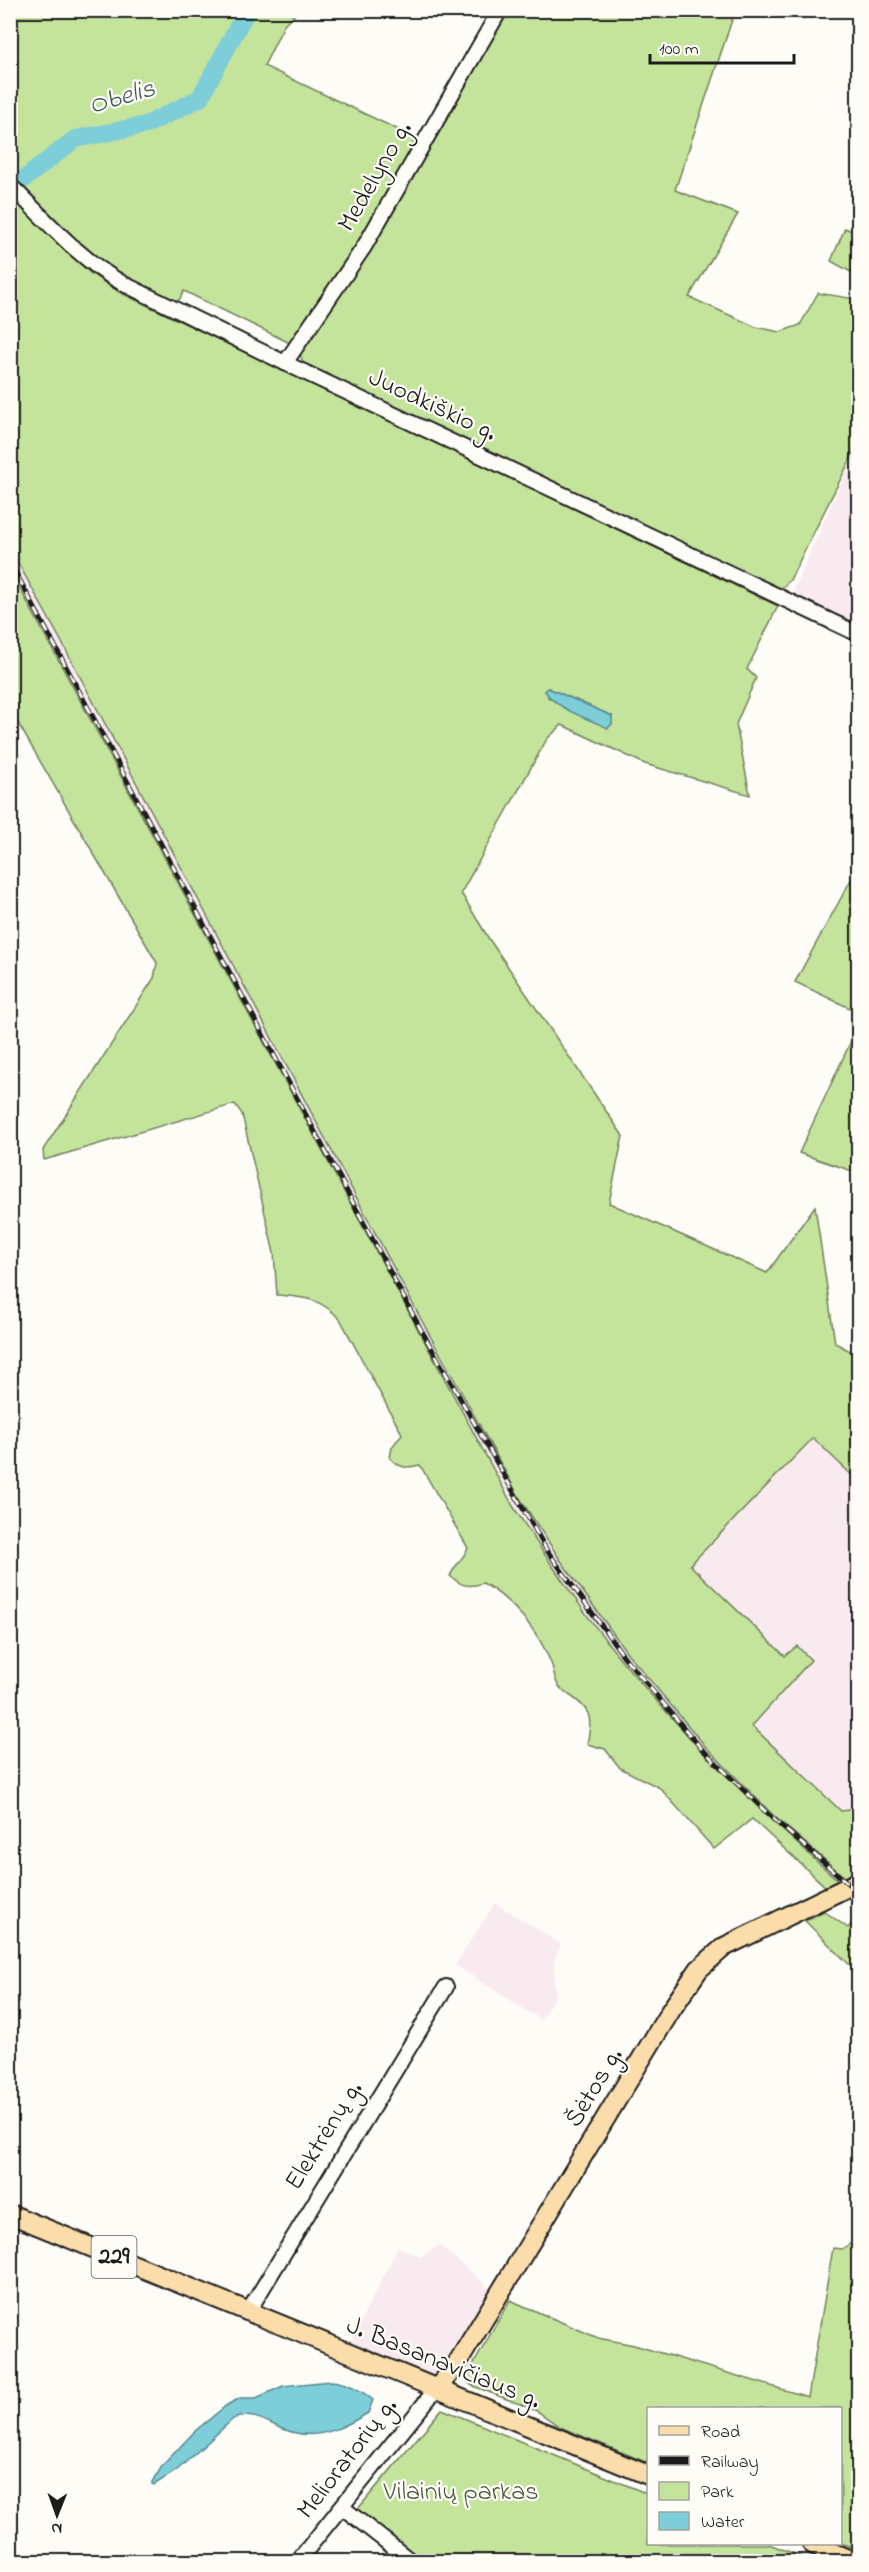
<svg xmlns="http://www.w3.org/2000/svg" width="869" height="2572" font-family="'Indie Flower',sans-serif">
<rect width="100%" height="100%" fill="#fdfcf7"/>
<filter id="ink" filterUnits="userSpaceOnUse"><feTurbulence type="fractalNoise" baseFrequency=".0167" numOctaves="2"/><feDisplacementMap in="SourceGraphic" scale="12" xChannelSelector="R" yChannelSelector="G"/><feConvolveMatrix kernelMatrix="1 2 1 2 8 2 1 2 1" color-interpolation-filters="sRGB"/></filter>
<g filter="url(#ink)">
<g fill="#f9eaf0">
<polygon points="858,444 858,629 795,599 795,586"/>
<polygon points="10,550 60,639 423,1323 521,1500 559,1558 628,1654 706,1747 774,1816 847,1879 840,1882 769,1821 699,1749 622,1661 551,1564 513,1506 11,570"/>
<polygon points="813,1437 858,1481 858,1809 842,1812 752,1726 811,1660 786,1657 690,1565"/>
<polygon points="495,1903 561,1944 554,1961 555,1996 541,2020 455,1965"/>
<polygon points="439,2245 492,2290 445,2368 438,2374 428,2375 350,2343 398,2247 421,2257"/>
</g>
<g fill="#c4e39b" stroke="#70805c" stroke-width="1.5" fill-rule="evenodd">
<polygon points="10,11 299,11 285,23 264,66 424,142 500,11 735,11 675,190 738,214 689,297 756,327 780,332 800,325 818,293 855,299 858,285 858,444 790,580 783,587 777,589 303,363 298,347 184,291 177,304 101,263 11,175"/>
<path d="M 10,195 L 90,273 L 119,292 L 778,606 L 747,669 L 756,678 L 736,724 L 750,795 L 645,764 L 562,725 L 547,739 L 461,893 L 489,939 L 623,1136 L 609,1203 L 767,1273 L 815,1206 L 835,1343 L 858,1355 L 858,1481 L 813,1438 L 690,1565 L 785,1656 L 797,1646 L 811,1660 L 752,1726 L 841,1811 L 858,1809 L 858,1877 L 847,1879 L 774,1816 L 706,1747 L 628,1654 L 559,1558 L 521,1500 L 423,1323 L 60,639 L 11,550 ZM 548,688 L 612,716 L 608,727 L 548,697 Z"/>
<polygon points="845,228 858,234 858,276 831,261"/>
<path d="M 10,570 L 513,1506 C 547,1559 583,1613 623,1662 C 690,1742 762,1814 840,1882 L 827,1888 L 752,1819 L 714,1849 L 660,1788 L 620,1768 L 605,1749 L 587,1744 C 593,1717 591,1709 568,1694 C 564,1691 560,1689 558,1685 C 554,1678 554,1670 551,1663 C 538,1630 512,1600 483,1583 C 468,1588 462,1586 450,1576 C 455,1565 463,1559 468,1548 L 420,1465 C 407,1468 400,1469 390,1458 L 392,1447 L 402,1434 L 340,1319 C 319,1297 305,1298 277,1295 L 274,1253 L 242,1114 L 235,1104 L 44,1160 L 43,1150 L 154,978 L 157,963 L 11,711 Z"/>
<polygon points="858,867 858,1012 795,982"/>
<polygon points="858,1026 858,1173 799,1153"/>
<polygon points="824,1911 848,1928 858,1916 858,1973 805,1921"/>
<polygon points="858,2239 858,2550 841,2543 840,2408 648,2408 648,2463 560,2427 537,2411 471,2385 465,2379 510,2300 598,2338 634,2345 808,2397 833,2248 842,2249"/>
<polygon points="442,2409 648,2494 648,2544 769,2544 813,2561 421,2561 357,2510"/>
</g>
<g fill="#7dced9" stroke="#56878d" stroke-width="1.5">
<path d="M 548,688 L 612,716 L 612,724 L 608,728 C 589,719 556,709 545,691 Z"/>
<path d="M 330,2381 C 346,2382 361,2390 373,2400 L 368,2413 C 346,2426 322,2439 296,2433 C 274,2429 256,2409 233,2419 L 176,2471 L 154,2485 L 152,2484 L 162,2466 L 195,2431 L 227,2405 L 240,2398 L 256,2398 L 283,2386 Z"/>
</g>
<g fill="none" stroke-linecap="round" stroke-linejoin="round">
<polyline stroke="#7dced9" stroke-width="18" points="10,190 75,139 146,125 200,98 247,10"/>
<defs>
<g id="minor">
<path d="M 10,185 C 46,220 78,258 122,283 L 285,363 L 858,634"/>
<polyline points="285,363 364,247 500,10"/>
<polyline points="248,2312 446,1987"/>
<polyline points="342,2507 412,2562"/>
<polyline points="297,2562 437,2388"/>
</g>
<g id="major">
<polyline points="10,2214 648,2475"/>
<polyline points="437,2388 455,2367 671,2010 699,1969 724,1947 858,1882"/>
<polyline points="812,2544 855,2562"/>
</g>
</defs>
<use href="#minor" stroke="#1c1c1c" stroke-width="18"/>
<use href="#major" stroke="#1c1c1c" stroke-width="22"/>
<use href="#minor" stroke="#fdfcf7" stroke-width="14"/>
<use href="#major" stroke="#fbddab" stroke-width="18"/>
<defs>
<polyline id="rail" points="10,562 419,1326 546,1549 625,1658 701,1748 772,1818 858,1892"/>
</defs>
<use href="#rail" stroke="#1c1c1c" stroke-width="5"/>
<use href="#rail" stroke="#fdfcf7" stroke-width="3" stroke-dasharray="9" stroke-linecap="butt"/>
</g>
</g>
<g text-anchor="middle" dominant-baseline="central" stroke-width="4.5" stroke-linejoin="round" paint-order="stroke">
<rect fill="#fdfcf7" stroke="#605f5e" stroke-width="1.5" x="91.5" y="2236" width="45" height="42" rx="4.5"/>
<g font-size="24" font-weight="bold" fill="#1c1c1c">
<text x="114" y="2257">229</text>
</g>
<g font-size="26" fill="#1c1c1c" stroke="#fdfcf7">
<text transform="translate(376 177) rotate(-60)">Medelyno g.</text>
<text transform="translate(432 406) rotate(25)">Juodkiškio g.</text>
<text transform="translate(595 2088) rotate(-59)">Šėtos g.</text>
<text transform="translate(325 2136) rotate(-58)">Elektrėnų g.</text>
<text transform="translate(443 2364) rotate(22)">J. Basanavičiaus g.</text>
<text transform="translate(348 2459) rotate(-52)">Melioratorių g.</text>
</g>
<g font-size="26" fill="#4e5842" stroke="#fdfcf7">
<text x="461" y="2493">Vilainių parkas</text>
</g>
<g font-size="27" font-style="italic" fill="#3e5a5e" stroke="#fdfcf7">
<text transform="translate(122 98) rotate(-16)">Obelis</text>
</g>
</g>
<rect width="869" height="2572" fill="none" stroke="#fdfcf7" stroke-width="36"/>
<rect x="18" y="18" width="833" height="2536" fill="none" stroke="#1c1c1c" stroke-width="2" filter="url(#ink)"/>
<rect x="647" y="2407" width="195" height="138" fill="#fdfcf7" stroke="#a3a29f" stroke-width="1.5"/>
<rect x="659" y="2426" width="30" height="9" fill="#fbddab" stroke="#a3a29f" stroke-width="1.5"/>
<text x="701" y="2437" font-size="18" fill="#1c1c1c">Road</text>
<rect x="659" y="2456" width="30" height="9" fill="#1c1c1c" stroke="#a3a29f" stroke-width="1.5"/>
<text x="701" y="2467" font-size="18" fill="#1c1c1c">Railway</text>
<rect x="659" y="2482" width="30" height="18" fill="#c4e39b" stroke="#a3a29f" stroke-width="1.5"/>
<text x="701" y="2497" font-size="18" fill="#1c1c1c">Park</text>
<rect x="659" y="2512" width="30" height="18" fill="#7dced9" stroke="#a3a29f" stroke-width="1.5"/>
<text x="701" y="2527" font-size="18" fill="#1c1c1c">Water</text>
<g transform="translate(57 2515) rotate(181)" stroke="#fdfcf7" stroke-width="4.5" paint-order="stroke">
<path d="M0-4.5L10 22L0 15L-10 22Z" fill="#1c1c1c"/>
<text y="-9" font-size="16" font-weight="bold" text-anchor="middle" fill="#1c1c1c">N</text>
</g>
<path d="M650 54v9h144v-9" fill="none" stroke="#1c1c1c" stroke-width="3"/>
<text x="659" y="54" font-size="18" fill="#1c1c1c" stroke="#fdfcf7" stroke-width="4.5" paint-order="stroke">100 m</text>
</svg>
